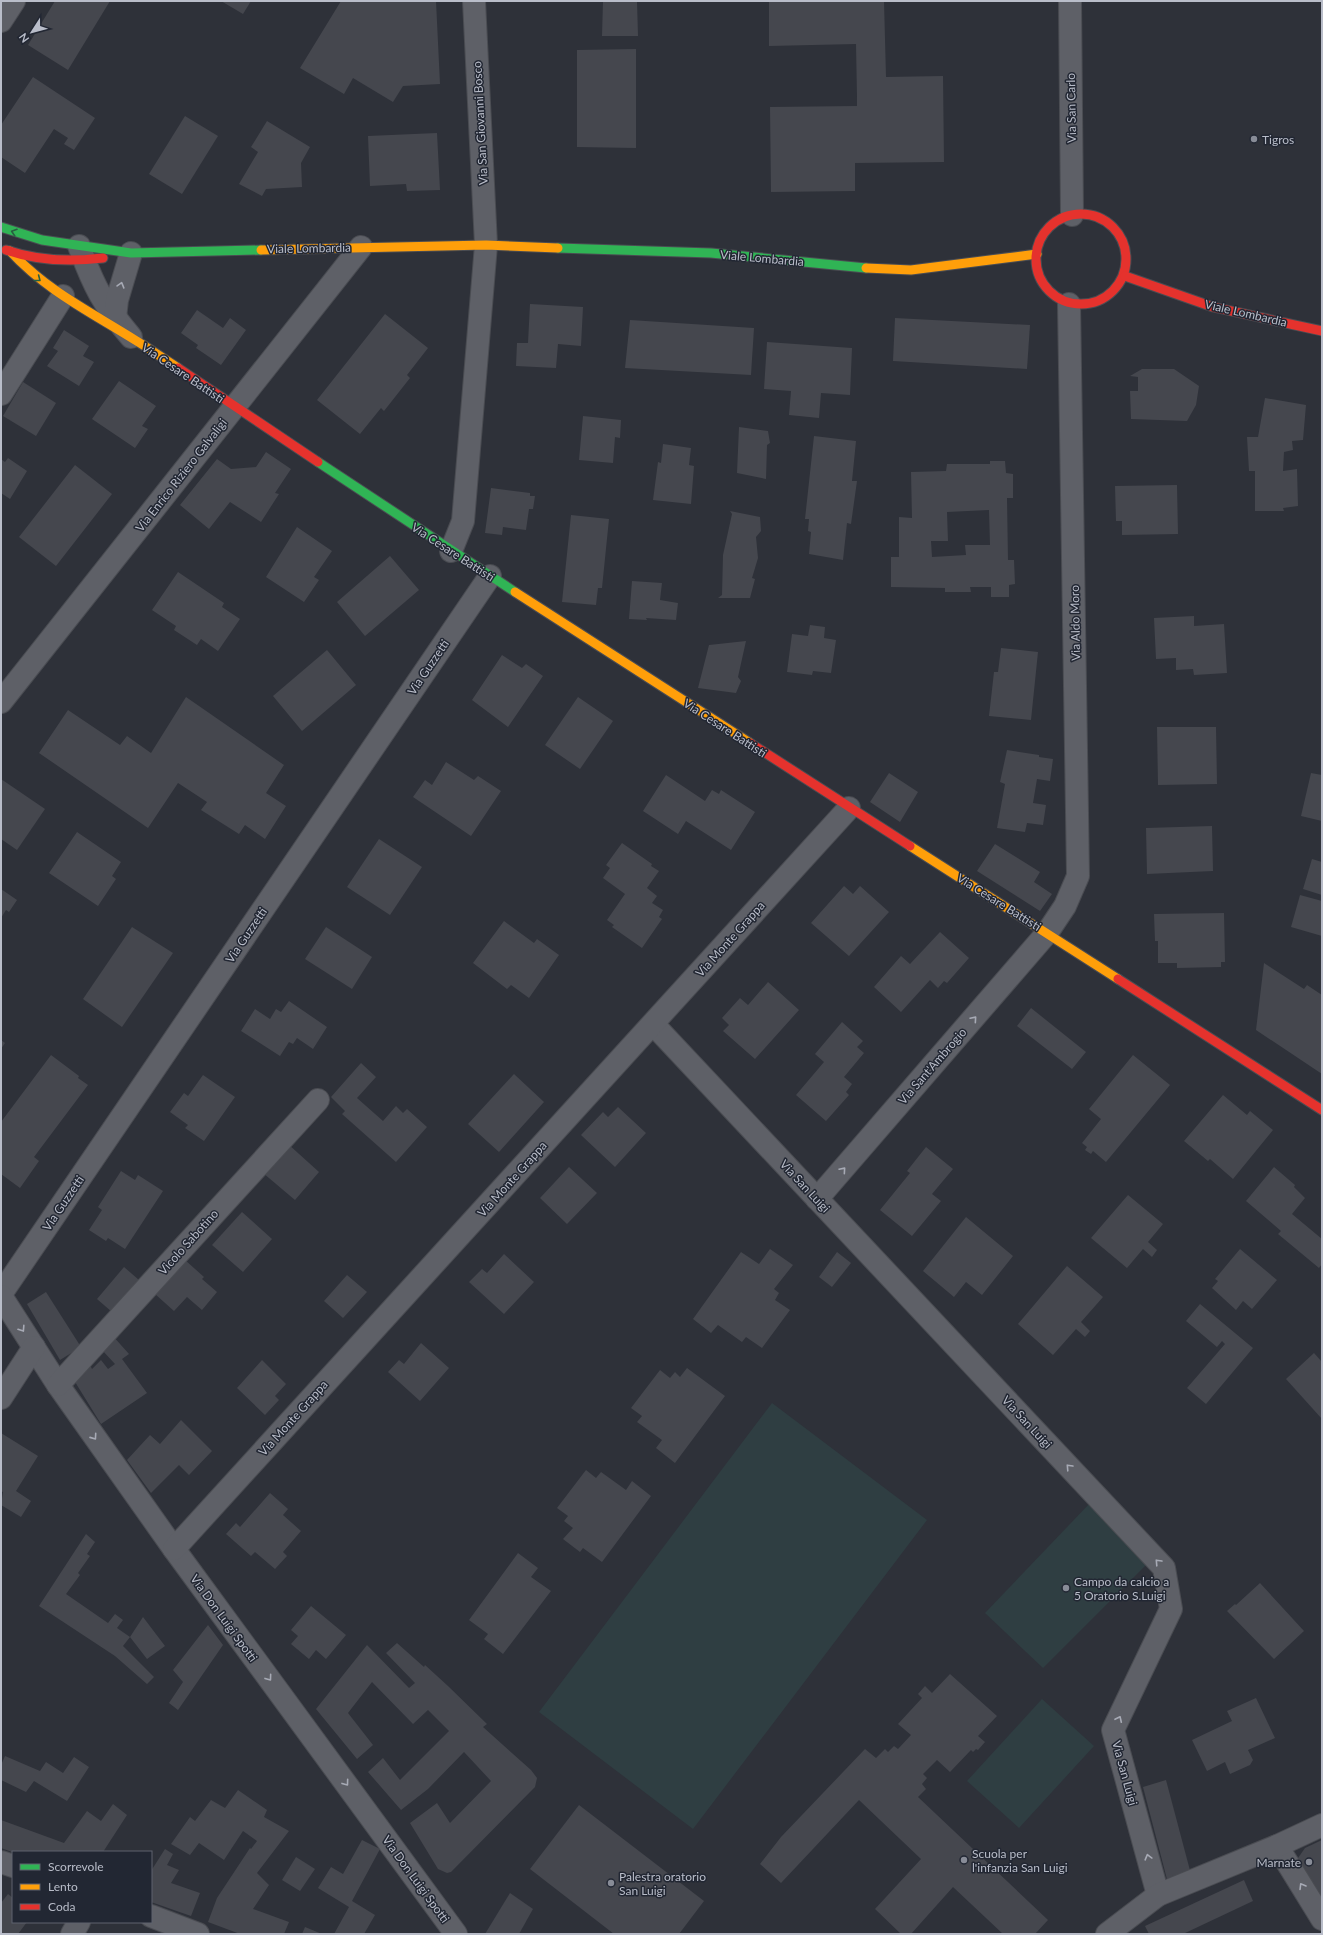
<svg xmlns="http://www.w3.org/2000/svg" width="1323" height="1935" font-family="Lato,sans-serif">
<rect width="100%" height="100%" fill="#2e3139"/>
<g fill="#2f3e42">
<polygon points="772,1403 927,1520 693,1829 539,1712"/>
<polygon points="1091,1502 1148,1563 1043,1668 985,1613"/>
<polygon points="1042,1699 1094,1746 1019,1828 967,1781"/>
</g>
<g fill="#45474e" fill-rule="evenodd">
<polygon points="55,1 110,1 68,70 28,45"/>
<polygon points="221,1 251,1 243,14"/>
<polygon points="341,1 436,1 440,84 403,86 393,102 353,78 344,94 300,68"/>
<polygon points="603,1 637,1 638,36 602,36"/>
<polygon points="769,1 884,1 886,77 943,76 944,162 855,163 855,191 771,192 770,107 857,106 857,97 856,44 769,46"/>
<polygon points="636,49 636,148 577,147 577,50"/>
<polygon points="33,77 95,118 74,150 64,144 68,138 54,129 25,173 1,157 1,125"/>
<polygon points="185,116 218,136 182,194 149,174"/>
<polygon points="267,121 310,147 301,163 302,187 266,189 262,196 239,184 258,152 251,147"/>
<polygon points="437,133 440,190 407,191 406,184 370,186 368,136"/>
<polygon points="530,304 583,307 581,346 558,344 556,368 516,366 517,343 528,343"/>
<polygon points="197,310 223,328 230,318 246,330 221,365 196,348 198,345 181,333"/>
<polygon points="385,314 428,348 407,375 410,378 384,411 381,408 360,434 317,400"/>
<polygon points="895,318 1030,325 1027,369 893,361"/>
<polygon points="630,320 754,328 751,375 625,368"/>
<polygon points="64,330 89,346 83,356 94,362 79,386 47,366 58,351 53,348"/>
<polygon points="767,342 852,348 850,395 821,393 819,418 789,415 791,391 764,389"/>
<polygon points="1142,369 1174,369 1199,386 1196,405 1187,421 1131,419 1130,391 1138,391 1138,377 1130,376"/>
<polygon points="119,381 156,406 142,426 148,429 135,448 92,419"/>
<polygon points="23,382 56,403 36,436 3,416"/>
<polygon points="1265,398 1306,405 1303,440 1292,441 1293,450 1284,452 1283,471 1297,469 1298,506 1283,508 1284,511 1255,511 1255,471 1249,471 1247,437 1258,437"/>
<polygon points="583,416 621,420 620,438 615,437 613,463 579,460"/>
<polygon points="739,427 768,431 770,443 767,445 766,479 737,473"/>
<polygon points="814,436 856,441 852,481 857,481 851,524 847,523 843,560 809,554 811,532 808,531 809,519 805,519"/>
<polygon points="663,444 691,448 689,465 694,466 691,504 653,500 658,462 661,463"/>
<polygon points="266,452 291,469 275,493 279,494 261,522 230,502 209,529 180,505 217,459 231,469 256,467"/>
<polygon points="8,458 27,471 10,499 1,493 1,459 5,462"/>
<path d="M 990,461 L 1005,461 L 1006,473 L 1013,474 L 1013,498 L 1007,498 L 1008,560 L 1014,560 L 1015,584 L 1009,585 L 1009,597 L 991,597 L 991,587 L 970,587 L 971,592 L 945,592 L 945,588 L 891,587 L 891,557 L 899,557 L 899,517 L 912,518 L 911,472 L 946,471 L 947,464 L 990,464 ZM 989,510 L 990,545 L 965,545 L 966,555 L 932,557 L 931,541 L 948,541 L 947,512 Z"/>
<polygon points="75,465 112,494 56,566 19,537"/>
<polygon points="1177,485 1178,534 1122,535 1122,521 1116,521 1115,486"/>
<polygon points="491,488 530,493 530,496 535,496 533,509 529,509 526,530 503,527 502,535 485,533"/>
<polygon points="730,511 760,517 761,531 756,537 758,558 752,578 755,579 750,598 718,598 722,595 723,555 732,514"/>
<polygon points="571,515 609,519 602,588 598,588 596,605 562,602"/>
<polygon points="297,527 332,551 314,577 319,580 304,602 266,577"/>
<polygon points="390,556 419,590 365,636 337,602"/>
<polygon points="178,572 224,603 222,607 240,619 218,651 201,639 197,645 174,630 176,626 152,610"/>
<polygon points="632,581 662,583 660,600 678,603 676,620 646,618 647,620 629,619"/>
<polygon points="1194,616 1194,626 1224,624 1227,673 1194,675 1193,669 1176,670 1176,658 1156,659 1154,618"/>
<polygon points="810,625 825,627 824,638 836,640 831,673 813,671 812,675 787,672 792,634 808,636"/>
<polygon points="746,641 738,677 741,681 736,693 698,688 709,645"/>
<polygon points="1001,648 1038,652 1031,720 989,716 994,672 998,672"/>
<polygon points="327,650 356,685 302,731 273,696"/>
<polygon points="502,655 522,668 526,664 543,676 508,727 472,700"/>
<polygon points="186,697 284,765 266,793 286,806 265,839 245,825 239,834 201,810 207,802 178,783 148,828 39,753 68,710 120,745 127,736 151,753"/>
<polygon points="578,697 613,721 580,769 545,745"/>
<polygon points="1157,727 1216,727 1217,784 1158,785"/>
<polygon points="1007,750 1039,755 1039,757 1053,759 1050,781 1037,779 1033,803 1046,805 1043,825 1027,823 1025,832 997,828 1005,784 1000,782"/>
<polygon points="446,762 474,780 478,776 501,791 471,836 413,797 425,780 432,785"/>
<polygon points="889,773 918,792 900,822 870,802"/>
<polygon points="1311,773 1322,775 1322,821 1301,816"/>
<polygon points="666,775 705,801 712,790 719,794 721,790 755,812 731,850 686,821 678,834 643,811"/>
<polygon points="1,779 45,809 17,850 1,839"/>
<polygon points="1212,826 1213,871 1147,874 1146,828"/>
<polygon points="77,832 121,862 112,876 116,879 98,906 49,873"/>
<polygon points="379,839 422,867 390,915 347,887"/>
<polygon points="622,843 652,864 651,866 659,871 647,888 657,896 652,903 663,910 659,917 662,919 642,948 612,927 614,925 607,920 625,894 603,878 610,868 606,865"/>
<polygon points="995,844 1040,872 1034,882 1052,894 1040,911 977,871"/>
<polygon points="1312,859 1322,862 1322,895 1303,889"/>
<polygon points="844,886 853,894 860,886 889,912 849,956 811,923"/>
<polygon points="1,889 17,900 9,912 6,910 1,918"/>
<polygon points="1300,895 1322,901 1322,936 1291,927"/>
<polygon points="1224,913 1225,962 1221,962 1221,967 1177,968 1177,963 1158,963 1158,941 1155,941 1154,914"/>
<polygon points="504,921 534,943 537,939 559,955 529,998 511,985 507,989 473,963"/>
<polygon points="132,927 173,953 122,1027 83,999"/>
<polygon points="326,927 372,957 352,989 305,959"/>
<polygon points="940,932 969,958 947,983 944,981 938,988 930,980 901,1012 874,987 901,956 910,964"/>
<polygon points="1264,963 1304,989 1307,985 1322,995 1322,1074 1256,1030"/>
<polygon points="768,982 799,1010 755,1059 723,1031 729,1025 722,1018 740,998 748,1005"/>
<polygon points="289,1001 327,1027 313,1049 297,1038 293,1044 289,1042 280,1056 241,1031 255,1009 270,1019 276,1009 281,1012"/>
<polygon points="1031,1008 1086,1052 1072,1069 1017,1026"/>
<polygon points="842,1022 863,1041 857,1047 864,1053 844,1077 852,1084 846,1092 849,1095 826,1121 796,1095 824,1062 815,1054"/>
<polygon points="1,1040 5,1043 1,1049"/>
<polygon points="51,1055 79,1076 78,1078 88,1085 34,1157 39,1161 20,1188 1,1174 1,1122"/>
<polygon points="1133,1055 1170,1085 1106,1162 1093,1151 1091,1154 1085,1150 1087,1147 1082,1143 1101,1119 1089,1109"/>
<polygon points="361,1063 376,1077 357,1098 383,1121 396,1106 403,1113 407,1109 427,1127 396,1162 342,1114 345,1111 331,1097"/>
<polygon points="514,1074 544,1102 499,1152 468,1124"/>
<polygon points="203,1075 235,1097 204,1141 185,1128 188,1125 170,1112 184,1093 188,1096"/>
<polygon points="1223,1095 1247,1115 1250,1111 1273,1130 1233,1179 1210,1159 1208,1161 1184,1141"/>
<polygon points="618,1107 646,1133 615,1167 581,1135 603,1112 608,1117"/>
<polygon points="288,1144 319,1172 295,1200 263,1173"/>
<polygon points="926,1147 953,1169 932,1194 941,1201 912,1236 880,1210 910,1173 907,1171"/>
<polygon points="569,1167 597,1193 567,1224 540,1198"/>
<polygon points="1274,1167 1295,1185 1294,1187 1305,1198 1292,1214 1322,1239 1322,1264 1319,1268 1278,1234 1281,1231 1246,1201"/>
<polygon points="121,1171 135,1180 138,1175 163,1191 125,1249 108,1238 106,1241 89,1230 102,1210 98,1207"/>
<polygon points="1128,1195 1163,1224 1148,1242 1157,1250 1152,1257 1143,1249 1127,1268 1091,1238"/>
<polygon points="242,1212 272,1239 243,1272 212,1245"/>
<polygon points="966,1217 1013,1256 982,1295 966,1282 954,1297 923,1271"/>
<polygon points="770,1249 793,1265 774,1289 779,1293 775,1300 790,1310 762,1348 746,1337 742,1342 718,1325 711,1333 693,1319 741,1252 759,1264"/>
<polygon points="1240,1249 1277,1280 1252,1309 1243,1301 1236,1310 1212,1288 1218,1281 1215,1279"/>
<polygon points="837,1252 851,1263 832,1287 819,1277"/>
<polygon points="504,1254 534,1282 504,1314 469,1282 482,1269 487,1273"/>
<polygon points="185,1260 204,1277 202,1279 217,1292 202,1310 187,1297 174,1311 155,1294"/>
<polygon points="1067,1266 1103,1297 1081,1322 1090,1331 1085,1337 1076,1329 1053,1355 1018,1324"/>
<polygon points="124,1267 139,1280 112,1312 97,1299"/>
<polygon points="347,1275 367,1292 343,1318 324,1301"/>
<polygon points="46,1292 81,1347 60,1360 27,1304"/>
<polygon points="1200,1304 1253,1348 1206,1404 1187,1388 1225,1344 1222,1341 1217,1347 1186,1321"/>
<polygon points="112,1335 129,1354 122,1359 147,1393 101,1424 72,1377 88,1361 92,1369 101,1360 108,1369 115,1364 102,1350"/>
<polygon points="421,1343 449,1368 420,1401 388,1372 399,1360 404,1364"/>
<polygon points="1314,1353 1322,1362 1322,1419 1286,1379"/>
<polygon points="262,1360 286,1384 275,1396 279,1400 265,1415 237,1388"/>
<polygon points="687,1368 725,1396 675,1463 656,1448 662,1440 637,1422 642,1416 631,1408 660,1370 670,1378 675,1372 680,1377"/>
<polygon points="181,1420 212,1451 189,1475 179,1465 151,1493 127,1460 150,1435 160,1444"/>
<polygon points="1,1433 38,1456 16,1491 31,1501 21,1517 1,1505 3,1492 1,1491"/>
<polygon points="586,1470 596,1478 601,1472 626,1490 632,1481 651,1496 602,1562 583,1548 580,1552 563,1539 573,1528 564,1521 568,1516 557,1508"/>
<polygon points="270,1493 288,1509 283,1515 301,1531 283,1552 287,1556 275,1569 255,1552 251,1556 226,1534 236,1523 240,1527"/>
<polygon points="86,1534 95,1542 87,1554 90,1556 78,1573 80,1575 66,1594 108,1623 115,1614 123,1620 117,1628 130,1637 143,1617 165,1646 147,1659 130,1637 123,1646 154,1677 147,1684 115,1656 39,1606"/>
<polygon points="518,1553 538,1568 531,1577 551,1591 503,1654 484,1639 488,1634 469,1620"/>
<polygon points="1260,1583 1304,1631 1274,1659 1227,1611 1235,1604 1236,1605"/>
<polygon points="311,1606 346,1635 326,1659 316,1650 309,1659 291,1644 298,1636 291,1630"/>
<polygon points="208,1625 223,1645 178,1710 169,1703 183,1682 173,1670"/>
<polygon points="397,1643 424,1667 425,1665 448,1686 487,1724 483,1727 531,1770 537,1778 535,1787 451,1872 447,1873 438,1869 410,1823 437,1803 450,1823 491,1781 464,1752 428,1789 401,1810 368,1772 383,1758 400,1780 449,1731 428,1710 413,1724 372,1682 348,1713 373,1745 357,1759 316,1709 367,1645 409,1688 415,1683 386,1653"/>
<polygon points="950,1674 997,1716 978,1736 985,1742 978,1750 976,1749 973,1752 971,1750 950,1772 937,1760 923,1774 927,1778 922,1784 926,1789 918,1797 1048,1920 1035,1934 1003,1934 953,1887 911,1934 901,1934 875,1909 921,1859 859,1800 781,1883 760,1864 781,1837 865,1749 876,1758 885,1749 888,1752 894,1746 898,1749 911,1735 898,1724 922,1698 918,1694 925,1686 932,1693"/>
<polygon points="1256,1698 1275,1738 1248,1750 1253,1760 1250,1765 1230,1774 1225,1762 1207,1771 1192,1740 1232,1721 1227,1711"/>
<polygon points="5,1756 40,1771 46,1762 63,1773 74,1757 89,1767 67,1801 34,1781 26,1792 1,1780 1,1765"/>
<polygon points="1166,1780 1192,1878 1168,1883 1143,1787"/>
<polygon points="238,1790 267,1810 264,1817 289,1831 257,1873 269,1885 253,1909 289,1922 284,1934 240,1934 208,1922 217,1898 250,1848 251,1849 257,1841 243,1831 224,1860 199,1843 190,1855 171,1844 190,1817 195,1821 211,1800 225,1808"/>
<polygon points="113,1804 127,1815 103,1852 12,1852 1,1848 1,1820 64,1843 87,1811 101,1821"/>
<polygon points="579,1805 704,1901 679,1934 614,1934 530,1869"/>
<polygon points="362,1840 380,1849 352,1901 375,1915 364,1934 334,1934 349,1907 318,1888 331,1867 343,1874"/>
<polygon points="1322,1840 1322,1911 1297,1873 1298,1858 1305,1848"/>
<polygon points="165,1849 173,1854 167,1865 179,1870 171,1883 200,1893 191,1916 151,1902 151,1871"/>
<polygon points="296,1857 315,1869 300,1891 282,1880"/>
<polygon points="1244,1880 1253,1901 1183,1934 1149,1934 1145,1926"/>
<polygon points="510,1893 533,1909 519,1934 485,1934"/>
<polygon points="8,1894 13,1898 13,1922 27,1922 18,1934 1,1934 1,1903"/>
<polygon points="305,1927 322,1934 302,1934"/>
</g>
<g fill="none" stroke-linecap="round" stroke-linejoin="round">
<defs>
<g id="street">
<polyline points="1070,1 1072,215"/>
<polyline points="1,21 14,1"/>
<path d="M 79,246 C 94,287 103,304 131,337"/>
<polyline points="115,318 117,300 131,253"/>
<polyline points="1,394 63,296"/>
<polyline points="451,551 463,521 486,245 474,1"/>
<polyline points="1,702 361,247"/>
<polyline points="653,1024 1164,1568 1171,1609 1113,1730 1158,1895"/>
<polyline points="817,1199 1047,933 1065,906 1078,876 1069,304"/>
<polyline points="1,1294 490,576"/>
<polyline points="1,1296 58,1385 174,1549 456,1934"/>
<polyline points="58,1385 318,1100"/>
<polyline points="1,1398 34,1347"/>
<polyline points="174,1549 849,808"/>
<polyline points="1277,1846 1322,1919"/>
<polyline points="1,1862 13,1866"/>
<polyline points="151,1916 198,1934"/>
<polyline points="72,1934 79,1922"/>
<polyline points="1107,1934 1158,1895 1277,1846 1322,1825"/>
</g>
<g id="fast">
<polyline points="1,227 42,240 131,253 261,250"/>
<polyline points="558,248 711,253 866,268"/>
<polyline points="318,462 515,592"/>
</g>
<g id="slow">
<polyline points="261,250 486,245 558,248"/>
<path d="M 10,251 C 47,291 89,311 135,340 C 150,349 164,359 178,368"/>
<polyline points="866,268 911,270 1037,254"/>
<polyline points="515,592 750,743"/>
<polyline points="910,846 1118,979"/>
</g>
<g id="jam">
<circle cx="1081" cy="259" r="45"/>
<path d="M 6,250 C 38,261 70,262 103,258"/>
<polyline points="1125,276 1213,307 1322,331"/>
<polyline points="178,368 318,462"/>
<polyline points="750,743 910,846"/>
<polyline points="1118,979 1322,1110"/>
</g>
</defs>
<use href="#street" stroke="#4a4c52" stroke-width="24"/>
<use href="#fast" stroke="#4a4c52" stroke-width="11"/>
<use href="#slow" stroke="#4a4c52" stroke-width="11"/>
<use href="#jam" stroke="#4a4c52" stroke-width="11"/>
<use href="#street" stroke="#5e6067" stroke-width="22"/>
<use href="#fast" stroke="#30b455" stroke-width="9"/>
<use href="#slow" stroke="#ff9f0a" stroke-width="9"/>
<use href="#jam" stroke="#e5322d" stroke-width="9"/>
</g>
<defs><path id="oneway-chevron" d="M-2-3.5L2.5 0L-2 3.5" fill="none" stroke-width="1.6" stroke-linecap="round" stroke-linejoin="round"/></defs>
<g stroke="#285f41">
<use href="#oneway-chevron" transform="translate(14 232) rotate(-162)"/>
<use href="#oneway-chevron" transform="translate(38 279) rotate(38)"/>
</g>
<g stroke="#a7aab5">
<use href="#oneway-chevron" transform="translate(121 285) rotate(-74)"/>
<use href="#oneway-chevron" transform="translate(974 1019) rotate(-49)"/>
<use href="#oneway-chevron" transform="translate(843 1170) rotate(-49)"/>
<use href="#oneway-chevron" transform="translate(22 1329) rotate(57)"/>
<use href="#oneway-chevron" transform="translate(94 1437) rotate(55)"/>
<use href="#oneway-chevron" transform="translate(1069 1467) rotate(-133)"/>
<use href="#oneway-chevron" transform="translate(1158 1562) rotate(-133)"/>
<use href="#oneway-chevron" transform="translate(269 1678) rotate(54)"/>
<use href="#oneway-chevron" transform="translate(1119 1719) rotate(-65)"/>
<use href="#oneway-chevron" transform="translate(346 1783) rotate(54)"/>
<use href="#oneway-chevron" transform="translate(1148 1857) rotate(-105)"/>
<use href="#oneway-chevron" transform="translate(1302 1886) rotate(-121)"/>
</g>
<g fill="#888c97" stroke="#222733" stroke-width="1.5">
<circle cx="1254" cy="139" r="4"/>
<circle cx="1066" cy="1588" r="4"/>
<circle cx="964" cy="1860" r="4"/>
<circle cx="1309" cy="1862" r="4"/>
<circle cx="611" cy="1883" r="4"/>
</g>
<g text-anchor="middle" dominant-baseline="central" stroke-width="3" stroke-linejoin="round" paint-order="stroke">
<g font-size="12" fill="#b9bdc9" stroke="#222733">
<text transform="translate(1071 108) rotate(-91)">Via San Carlo</text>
<text transform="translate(480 123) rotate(-93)">Via San Giovanni Bosco</text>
<text transform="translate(309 248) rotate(-1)">Viale Lombardia</text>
<text transform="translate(762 258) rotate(5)">Viale Lombardia</text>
<text transform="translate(1246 313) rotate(13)">Viale Lombardia</text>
<text transform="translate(183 373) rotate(34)">Via Cesare Battisti</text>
<text transform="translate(181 475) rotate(-52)">Via Enrico Riziero Galvaligi</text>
<text transform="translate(453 552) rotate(33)">Via Cesare Battisti</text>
<text transform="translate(1075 623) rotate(-91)">Via Aldo Moro</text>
<text transform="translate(428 667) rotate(-56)">Via Guzzetti</text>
<text transform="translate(725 728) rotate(33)">Via Cesare Battisti</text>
<text transform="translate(999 902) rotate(32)">Via Cesare Battisti</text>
<text transform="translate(246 935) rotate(-56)">Via Guzzetti</text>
<text transform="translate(730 939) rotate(-48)">Via Monte Grappa</text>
<text transform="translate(932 1066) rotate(-49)">Via Sant'Ambrogio</text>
<text transform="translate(512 1179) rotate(-48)">Via Monte Grappa</text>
<text transform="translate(805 1186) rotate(47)">Via San Luigi</text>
<text transform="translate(63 1203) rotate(-56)">Via Guzzetti</text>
<text transform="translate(188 1242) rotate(-48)">Vicolo Sabotino</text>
<text transform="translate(293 1418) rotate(-48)">Via Monte Grappa</text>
<text transform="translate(1027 1422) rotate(47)">Via San Luigi</text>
<text transform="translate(224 1618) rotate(54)">Via Don Luigi Spotti</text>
<text transform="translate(1125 1773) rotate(75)">Via San Luigi</text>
<text transform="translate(416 1879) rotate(54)">Via Don Luigi Spotti</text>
</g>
<g font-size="12" fill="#b9bdc9" stroke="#222733" text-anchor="start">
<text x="1262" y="139">Tigros</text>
<text x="1074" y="1581">Campo da calcio a<tspan x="1074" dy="14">5 Oratorio S.Luigi</tspan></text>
<text x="972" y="1853">Scuola per<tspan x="972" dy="14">l'infanzia San Luigi</tspan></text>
<text x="1301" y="1862" text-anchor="end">Marnate</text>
<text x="619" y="1876">Palestra oratorio<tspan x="619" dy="14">San Luigi</tspan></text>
</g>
</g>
<rect width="1323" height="1935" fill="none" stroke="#b9bdc9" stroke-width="4"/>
<rect x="12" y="1851" width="140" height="72" fill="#222733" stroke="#5e636f"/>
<rect x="20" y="1864" width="20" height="6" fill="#30b455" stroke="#5e636f"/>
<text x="48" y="1871" font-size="12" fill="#b9bdc9">Scorrevole</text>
<rect x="20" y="1884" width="20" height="6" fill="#ff9f0a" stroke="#5e636f"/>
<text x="48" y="1891" font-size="12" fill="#b9bdc9">Lento</text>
<rect x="20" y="1904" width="20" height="6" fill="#e5322d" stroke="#5e636f"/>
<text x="48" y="1911" font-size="12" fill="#b9bdc9">Coda</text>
<g transform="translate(32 32) rotate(234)" stroke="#222733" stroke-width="3" paint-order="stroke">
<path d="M0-3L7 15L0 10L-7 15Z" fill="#b9bdc9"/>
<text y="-6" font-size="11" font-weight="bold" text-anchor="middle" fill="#b9bdc9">N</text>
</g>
</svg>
